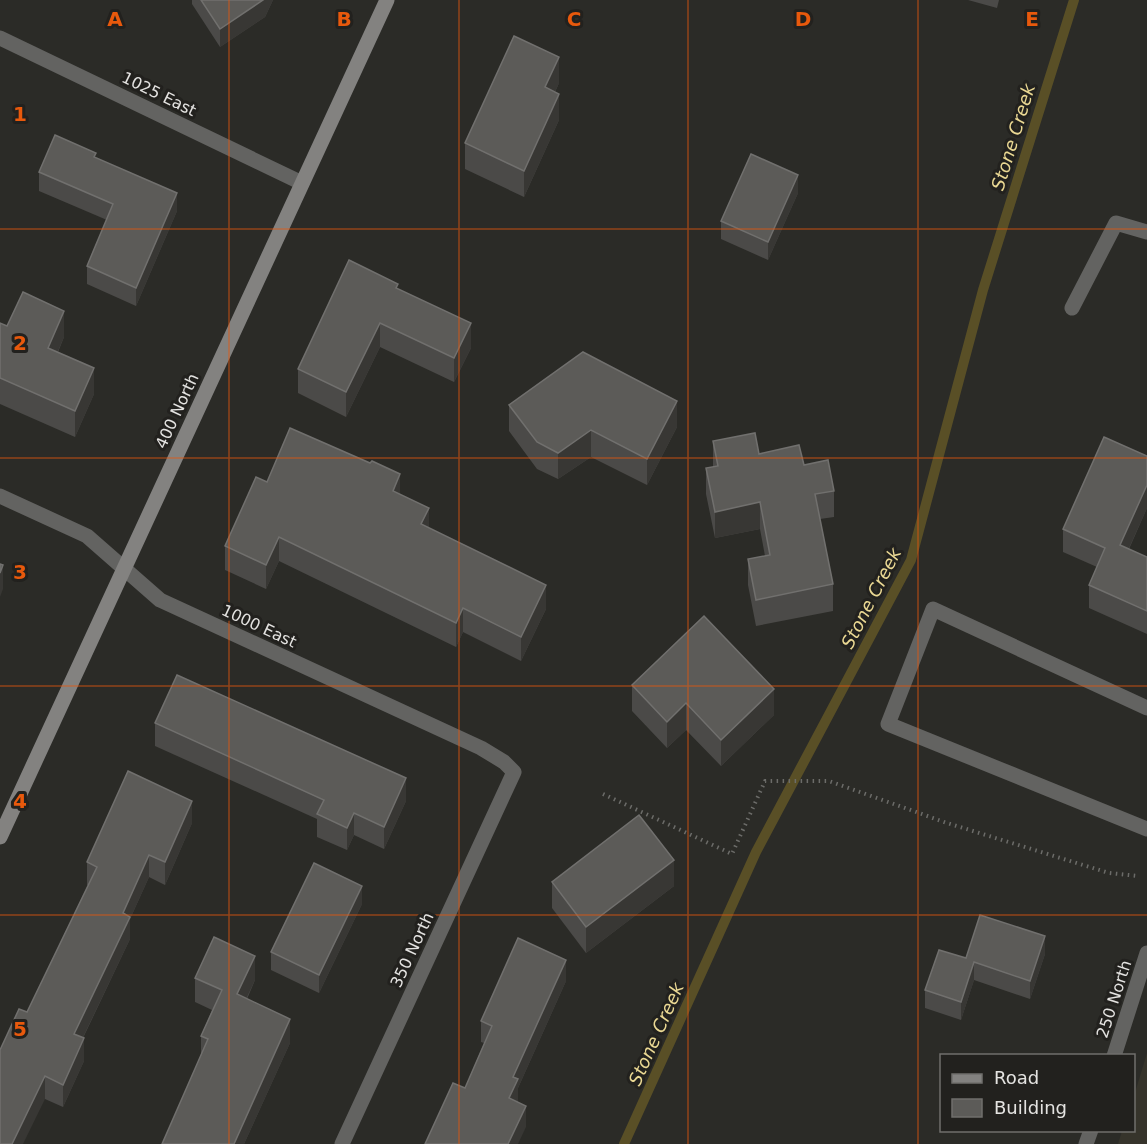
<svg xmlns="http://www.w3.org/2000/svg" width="1147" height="1144" font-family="'DejaVu Sans',sans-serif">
<rect width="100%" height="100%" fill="#2b2b27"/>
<polygon fill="#36342b" points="1147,1053 1147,1144 1118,1144 1122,1131 1134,1130 1134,1096"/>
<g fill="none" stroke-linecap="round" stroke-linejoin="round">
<polyline stroke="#594f26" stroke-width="10" points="624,1144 756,852 911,560 983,290 1074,0"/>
<polyline stroke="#6c6c69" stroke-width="4" stroke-dasharray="1.5 4.5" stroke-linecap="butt" points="603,794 732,854 765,781 829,781 947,823 1109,873 1138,876"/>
<g stroke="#636361" stroke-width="15">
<polyline points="1072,308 1116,223 1147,232"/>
<polyline points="1147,708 933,609 888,724 1147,829"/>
</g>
<g stroke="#636361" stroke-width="15">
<polyline points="0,38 302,183"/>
<polyline points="0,496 87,536 160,600 481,748 504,762 514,772 342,1144"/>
<polyline points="1114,1056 1147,953"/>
<polyline points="1086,1144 1091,1130"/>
</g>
<polyline stroke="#838280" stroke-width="15" points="0,837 387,0"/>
</g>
<g fill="#4b4a48">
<polygon points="192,0 273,0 265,17 220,47 192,4"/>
<polygon points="968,0 999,0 997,8"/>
<polygon points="559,83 555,92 559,120 524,197 465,169 465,143"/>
<polygon points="96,158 177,211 136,306 87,284 87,266 107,220 39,191 39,172"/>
<polygon points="798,193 768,260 721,239 721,221"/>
<polygon points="398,289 471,348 454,382 380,347 346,417 298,393 298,369"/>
<polygon points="0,323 7,326 64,337 58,352 94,394 75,437 0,404"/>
<polygon points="509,405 677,427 647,485 591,457 558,479 537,469 509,431"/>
<polygon points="713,441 804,465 834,491 834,517 820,519 833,584 833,611 756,626 748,585 748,559 765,556 760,529 715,538 706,494 706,468 713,467"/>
<polygon points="1147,456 1147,508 1129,549 1147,557 1147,634 1089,608 1089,585 1097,567 1063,552 1063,529"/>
<polygon points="267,482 400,495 429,528 546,609 521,661 463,632 456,647 279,561 266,589 225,570 225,546"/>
<polygon points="632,685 774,715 721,766 686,730 667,748 632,711"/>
<polygon points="155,723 406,801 384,849 354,835 347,850 317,837 317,819 155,746"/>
<polygon points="192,823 165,885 149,877 130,919 130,939 83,1038 84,1061 63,1107 45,1099 27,1012 88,885 87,885 87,862"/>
<polygon points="552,882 674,886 586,953 552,908"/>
<polygon points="362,904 319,993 271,970 271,952"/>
<polygon points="1045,954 1030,999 974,980 961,1020 925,1008 925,990 966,958"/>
<polygon points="195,978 255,980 247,999 290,1043 244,1144 162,1144 201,1057 201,1036 212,1010 195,1002"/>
<polygon points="566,981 518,1088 518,1102 526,1127 465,1088 484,1043 481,1042 481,1021"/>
</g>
<g fill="#383734">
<polygon points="263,0 273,0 265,17 220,47 220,29"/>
<polygon points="559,57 559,83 545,113 545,87"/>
<polygon points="559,94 559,120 524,197 524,171"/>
<polygon points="798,175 798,193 768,260 768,242"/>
<polygon points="177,193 177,211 136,306 136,288"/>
<polygon points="64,311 64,337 48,374 48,348"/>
<polygon points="380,323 380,347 346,417 346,392"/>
<polygon points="471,323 471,348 454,382 454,358"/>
<polygon points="94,368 94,394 75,437 75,411"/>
<polygon points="677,401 677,427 647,485 647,459"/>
<polygon points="591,430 591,457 558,479 558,453"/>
<polygon points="400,474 400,498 393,491"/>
<polygon points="1147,485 1147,508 1120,568 1120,545"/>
<polygon points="760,502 760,529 715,538 715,512"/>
<polygon points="429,508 429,532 421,524"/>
<polygon points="279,537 279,561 266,589 266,565"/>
<polygon points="3,565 3,589 0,597 0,573"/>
<polygon points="546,585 546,609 521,661 521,637"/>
<polygon points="463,608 463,632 456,647 456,623"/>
<polygon points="774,689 774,715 721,766 721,740"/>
<polygon points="686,703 686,730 667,748 667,722"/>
<polygon points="406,778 406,801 384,849 384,827"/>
<polygon points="192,801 192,823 165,885 165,862"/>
<polygon points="354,813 354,835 347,850 347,828"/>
<polygon points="149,855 149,877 130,919 130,939 74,1056 74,1034 123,913"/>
<polygon points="674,860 674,886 586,953 586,927"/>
<polygon points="362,886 362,904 319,993 319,975"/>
<polygon points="1045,936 1045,954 1030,999 1030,981"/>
<polygon points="255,956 255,980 237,1018 237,994"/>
<polygon points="566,960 566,981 518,1088 518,1101 509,1120 509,1098 513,1077"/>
<polygon points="974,962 974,980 961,1020 961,1002"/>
<polygon points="290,1019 290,1043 244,1144 234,1144"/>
<polygon points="84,1038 84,1061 63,1107 63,1085"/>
<polygon points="45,1076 45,1099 23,1144 12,1144"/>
<polygon points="526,1106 526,1127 518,1144 508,1144"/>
</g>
<g fill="#5c5b58" stroke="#71706e" stroke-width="1.5">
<polygon points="201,0 263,0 220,29"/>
<polygon points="514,36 559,57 545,87 559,94 524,171 465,143"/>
<polygon points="55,135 96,153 94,157 177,193 136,288 87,266 113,204 39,172"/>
<polygon points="751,154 798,175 768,242 721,221"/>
<polygon points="349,260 398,284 396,288 471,323 454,358 380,323 346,392 298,369"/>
<polygon points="23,292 64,311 48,348 94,368 75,411 0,378 0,323 7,326"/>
<polygon points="583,352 677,401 647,459 591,430 558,453 537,442 509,405"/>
<polygon points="290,428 370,463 372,461 400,474 393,491 429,508 421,524 546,585 521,637 463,608 456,623 279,537 266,565 225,546 256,477 267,482"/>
<polygon points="755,433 759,454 799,445 804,465 828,460 834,491 815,494 833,584 756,600 748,559 770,555 760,502 715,512 706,468 718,466 713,441"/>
<polygon points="1104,437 1147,456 1147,485 1120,545 1147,557 1147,611 1089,585 1105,548 1063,529"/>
<polygon points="0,564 3,565 0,573"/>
<polygon points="704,616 774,689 721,740 686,703 667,722 632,685"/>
<polygon points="177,675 406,778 384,827 354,813 347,828 317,814 324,800 155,723"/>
<polygon points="128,771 192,801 165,862 149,855 123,913 130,917 74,1034 84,1038 63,1085 45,1076 12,1144 0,1144 0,1050 19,1009 27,1012 97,867 87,862"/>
<polygon points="639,815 674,860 586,927 552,882"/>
<polygon points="314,863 362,886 319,975 271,952"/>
<polygon points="980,915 1045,936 1030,981 974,962 961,1002 925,990 939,950 966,958"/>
<polygon points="214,937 255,956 237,994 290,1019 234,1144 162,1144 208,1039 201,1036 222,990 195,978"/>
<polygon points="518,938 566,960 513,1077 518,1079 509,1098 526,1106 508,1144 425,1144 453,1083 465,1088 492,1026 481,1021"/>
</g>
<path fill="none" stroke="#e8590c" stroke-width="1.5" stroke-opacity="0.55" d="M 229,0 L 229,1144M 459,0 L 459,1144M 688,0 L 688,1144M 918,0 L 918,1144M 0,229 L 1147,229M 0,458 L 1147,458M 0,686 L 1147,686M 0,915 L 1147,915"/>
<g text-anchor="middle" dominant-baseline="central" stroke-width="6" stroke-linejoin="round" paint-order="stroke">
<g font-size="16" fill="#e4e3e1" stroke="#22211e">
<text transform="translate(159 94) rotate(26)">1025 East</text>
<text transform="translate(177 411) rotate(-65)">400 North</text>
<text transform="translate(259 626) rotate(25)">1000 East</text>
<text transform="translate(412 950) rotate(-65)">350 North</text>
<text transform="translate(1114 999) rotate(-72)">250 North</text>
</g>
<g font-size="18" font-style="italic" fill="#ead893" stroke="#22211e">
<text transform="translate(1013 137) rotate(-73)">Stone Creek</text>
<text transform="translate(871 598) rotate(-63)">Stone Creek</text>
<text transform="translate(656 1034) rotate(-66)">Stone Creek</text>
</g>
</g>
<g font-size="20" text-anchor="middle" font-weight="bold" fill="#e8590c" stroke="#22211e" stroke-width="6" stroke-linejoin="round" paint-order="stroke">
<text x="115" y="26">A</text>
<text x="344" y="26">B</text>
<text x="574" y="26">C</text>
<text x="803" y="26">D</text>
<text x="1032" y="26">E</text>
<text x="20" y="121">1</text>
<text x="20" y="350">2</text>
<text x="20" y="579">3</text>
<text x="20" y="808">4</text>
<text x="20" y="1036">5</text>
</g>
<rect x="940" y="1054" width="195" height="78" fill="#22211e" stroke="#706f6c" stroke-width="1.5"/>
<rect x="952" y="1074" width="30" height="9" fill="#838280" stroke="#706f6c" stroke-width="1.5"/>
<text x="994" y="1084" font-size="18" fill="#e4e3e1">Road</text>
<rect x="952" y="1099" width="30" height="18" fill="#5c5b58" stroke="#706f6c" stroke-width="1.5"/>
<text x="994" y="1114" font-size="18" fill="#e4e3e1">Building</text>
</svg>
